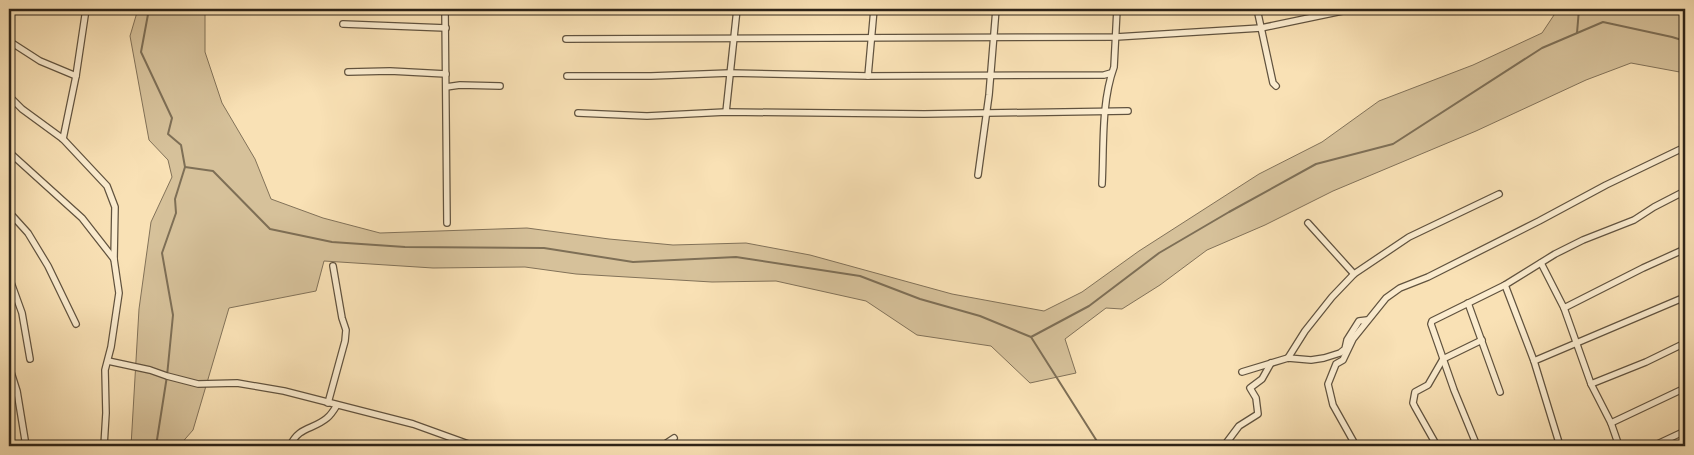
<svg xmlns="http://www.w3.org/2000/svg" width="1694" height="455" font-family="'IM FELL Double Pica',serif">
<rect width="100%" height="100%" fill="#f9e1b5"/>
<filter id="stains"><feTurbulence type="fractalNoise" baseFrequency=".004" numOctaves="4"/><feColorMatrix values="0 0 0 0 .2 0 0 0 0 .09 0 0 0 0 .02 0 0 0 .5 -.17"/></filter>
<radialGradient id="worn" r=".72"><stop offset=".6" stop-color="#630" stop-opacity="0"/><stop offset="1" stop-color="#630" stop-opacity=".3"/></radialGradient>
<polygon fill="#d6c19a" stroke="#827259" points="138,9 205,9 205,52 222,103 255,159 271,199 323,218 380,233 527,228 609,239 673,245 746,243 810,255 952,294 1044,311 1082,292 1139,251 1259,174 1322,142 1379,101 1473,65 1542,33 1558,9 1685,9 1685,73 1631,63 1586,80 1476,131 1333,191 1265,225 1207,250 1160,285 1122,309 1106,308 1065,339 1076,373 1030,383 991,346 917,335 866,301 776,281 712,282 576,274 525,267 433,268 324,261 316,291 229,308 193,430 179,446 131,446 139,309 151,222 172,177 168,160 149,140 130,36"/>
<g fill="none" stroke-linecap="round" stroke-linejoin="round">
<g stroke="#7e6f56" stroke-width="2">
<polyline points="149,9 141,52 172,118 168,134 181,145 185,167 175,199 176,213 162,253 173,315 167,376 156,446"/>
<polyline points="1577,33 1579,9"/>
<polyline points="185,167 213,171 270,229 332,242 405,247 544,248 633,262 736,257 860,276 920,299 980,316 1031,337 1089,306 1159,253 1229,212 1316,164 1393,144 1542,48 1603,22 1672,37 1685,41"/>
<polyline points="1031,337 1100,446"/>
</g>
<defs>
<g id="minor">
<polyline points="445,9 447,223"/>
<polyline points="1257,9 1273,83 1276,86"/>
<polyline points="343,24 446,28"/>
<polyline points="566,39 1116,37 1261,28 1352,9"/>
<polyline points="9,41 40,61 76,76"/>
<polyline points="348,72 390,71 446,74"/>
<polyline points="567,76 651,76 730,73 868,76 1104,75 1111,73"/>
<polyline points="868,76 874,9"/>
<polyline points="446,87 460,85 500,86"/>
<polyline points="9,96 22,109 63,139 107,186 115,207 114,259"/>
<polyline points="726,112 737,9"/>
<polyline points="578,113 647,116 726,112 924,114 1128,111"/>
<polyline points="63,139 76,76 86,9"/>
<polyline points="9,152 82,218 114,259 119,293 111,347 105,370 106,413 104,446"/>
<polyline points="978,175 989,95 996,9"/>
<path d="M 1102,184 C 1104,146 1101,103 1114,67 L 1117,9"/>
<polyline points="9,212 28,233 48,266 76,324"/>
<polyline points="1308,223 1354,274"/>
<polyline points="1541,263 1564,308 1643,268 1685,249"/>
<polyline points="9,277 22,313 30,359"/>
<polyline points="1505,285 1534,361 1560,446"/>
<polyline points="1468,303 1500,392"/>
<polyline points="1564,308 1591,384 1611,423 1619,446"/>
<polyline points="1288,358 1305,331 1332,297 1354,274 1409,237 1499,194"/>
<polyline points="108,361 150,370 167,376 198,384 237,383 284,391 413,424 474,446"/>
<polyline points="1534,361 1685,297"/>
<polyline points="9,366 17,391 26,446"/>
<polyline points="1242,372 1288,358 1311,360 1324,358 1340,353 1345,349 1347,340 1359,321 1367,320"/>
<polyline points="1591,384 1646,362 1685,343"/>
<polyline points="328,403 345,341 346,330 342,318 333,266"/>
<polyline points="1611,423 1685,388"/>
<path d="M 290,446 C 299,426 313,430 327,418 C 331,415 334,410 337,405"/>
<polyline points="662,446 674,438"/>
<polyline points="1224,446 1239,426 1258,414 1256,398 1250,388 1262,379 1271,363"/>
<polyline points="1356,446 1333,405 1328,384 1336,364 1343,360 1353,339 1386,298 1400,288 1428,277 1539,221 1606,185 1685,147"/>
<polyline points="1437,446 1415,407 1413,403 1415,392 1428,385 1443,359 1482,340"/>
<polyline points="1477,446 1454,390 1431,324 1432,321 1505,285 1555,254 1583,240 1634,220 1654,207 1685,191"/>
<polyline points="1653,446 1685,431"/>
</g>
</defs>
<use href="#minor" stroke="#61533f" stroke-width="8"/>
<use href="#minor" stroke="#fbeccf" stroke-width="5.5"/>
</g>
<rect width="1694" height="455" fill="none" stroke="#f9e1b5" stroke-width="30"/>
<rect x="10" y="10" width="1674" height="435" fill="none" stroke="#2e2418" stroke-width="2.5"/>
<rect x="15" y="15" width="1664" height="425" fill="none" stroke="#2e2418"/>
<rect width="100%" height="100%" filter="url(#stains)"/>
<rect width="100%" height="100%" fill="url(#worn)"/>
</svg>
